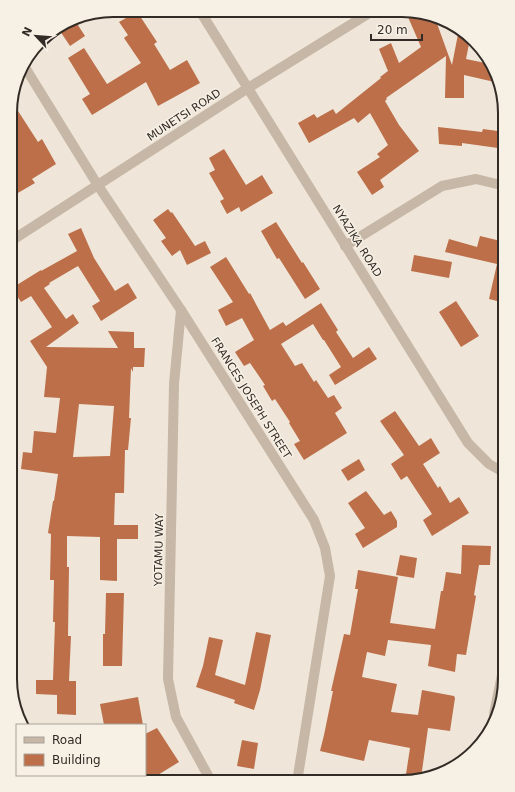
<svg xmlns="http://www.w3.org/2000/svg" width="515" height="792" font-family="'DejaVu Sans',sans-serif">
<rect width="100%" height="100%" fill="#efe6d9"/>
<g fill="#bc6f49" fill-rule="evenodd">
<polygon points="121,10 136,10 157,42 154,44 170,70 187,60 200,83 158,106 146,82 92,115 82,99 90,94 68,58 84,48 107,84 141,63 124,38 128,35 119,22 126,18"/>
<polygon points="419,12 435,18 452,65 459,29 465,31 470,39 466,59 490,64 497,74 499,83 464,75 464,98 445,98 446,56 386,98 387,99 385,101 399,125 419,151 380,180 384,187 372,195 357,172 380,157 377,154 388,145 370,113 358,123 354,118 309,143 298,123 314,114 317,118 333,109 336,114 381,78 380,77 388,71 379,49 391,43 399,63 421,47 408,17"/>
<polygon points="74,19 85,36 70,46 58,28"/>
<polygon points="11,100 38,142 42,139 56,164 32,179 35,183 11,197"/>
<polygon points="438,127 482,132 483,129 505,132 505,149 462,143 462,146 439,144"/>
<polygon points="224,149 246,185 262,175 273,193 241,212 239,207 227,214 220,201 224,199 209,173 215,170 209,158"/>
<polygon points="168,209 171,213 172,212 195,246 205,241 211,253 187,265 180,250 172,256 161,241 166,238 153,220"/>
<polygon points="276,222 302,263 303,262 320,289 305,299 279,258 277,259 261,231"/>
<path d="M 81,228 L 94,258 L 115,291 L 128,283 L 137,298 L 101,321 L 92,306 L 100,301 L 78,266 L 49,283 L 50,284 L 44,288 L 66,319 L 73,314 L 79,323 L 46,347 L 118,348 L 108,331 L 134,332 L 134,348 L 145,348 L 144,367 L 133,367 L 133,372 L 131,368 L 129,418 L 131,418 L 128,450 L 125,450 L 124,493 L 115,493 L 114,525 L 138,525 L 138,539 L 117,539 L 117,581 L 100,580 L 100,537 L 67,536 L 67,567 L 69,567 L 68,636 L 71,636 L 69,681 L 76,681 L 76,715 L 57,714 L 57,695 L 36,694 L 36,680 L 53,680 L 55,622 L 53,622 L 54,580 L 50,580 L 51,534 L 48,533 L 53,501 L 54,501 L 58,474 L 21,469 L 23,452 L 32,453 L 34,431 L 56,433 L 60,398 L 44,397 L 47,367 L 30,341 L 52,327 L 31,296 L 21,302 L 12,288 L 41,270 L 41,271 L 77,251 L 68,234 ZM 79,404 L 114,406 L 110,456 L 73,457 Z"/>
<polygon points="480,236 505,242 505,303 489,299 497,264 445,252 449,239 477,247"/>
<polygon points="414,255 452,262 449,278 411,271"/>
<polygon points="226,257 249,294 250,293 270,330 283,322 286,326 321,303 338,330 336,332 353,358 369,347 377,359 335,385 329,375 341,367 324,340 323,340 313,324 281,344 295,366 302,363 314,382 316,380 328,398 334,395 342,408 335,413 347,433 304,460 294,444 300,441 289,423 290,422 275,399 272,401 263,386 265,385 250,363 244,366 235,352 254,340 242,318 226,326 218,310 233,302 210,267"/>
<polygon points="456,301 479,336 461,347 439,312"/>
<polygon points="395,411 419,446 431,438 440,453 423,464 438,488 440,486 450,503 459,497 469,513 432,536 423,520 432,514 407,476 401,480 391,464 404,455 380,421"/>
<polygon points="359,459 365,470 348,481 341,470"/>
<polygon points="366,491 384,515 391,511 397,521 397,527 363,548 355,534 365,528 348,503"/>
<polygon points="462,545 491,546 490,565 479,565 474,595 476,596 466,655 457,654 455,672 428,666 431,645 388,640 385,656 367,652 362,677 397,684 391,712 418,715 422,690 454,696 455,698 450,731 428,728 421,778 405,781 410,748 369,740 364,761 320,751 324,735 333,691 331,691 344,634 350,635 358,589 355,589 358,570 398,577 390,623 435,629 441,591 443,591 446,572 461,574"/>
<polygon points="400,555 417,558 414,578 396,575"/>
<polygon points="106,593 124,593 122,666 103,666 103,634 105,634"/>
<polygon points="256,632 271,635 260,690 254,710 234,703 235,700 196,687 203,666 209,637 223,640 215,675 245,685"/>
<polygon points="138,697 143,725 104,725 100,704"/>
<polygon points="157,728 179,762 148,781 145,781 145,734"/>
<polygon points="242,740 258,743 254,769 237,766"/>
</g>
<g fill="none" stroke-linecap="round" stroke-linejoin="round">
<g stroke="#c6b7a6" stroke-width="10">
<polyline points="200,11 468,443 489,464 505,473"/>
<polyline points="23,64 97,184 181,310 314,520 325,548 330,576 297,782"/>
<polyline points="11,241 248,88 371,12"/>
<polyline points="345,246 442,186 476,179 505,186"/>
<polyline points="181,310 174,384 168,679 176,717 211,781"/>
<polyline points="494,714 505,660"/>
</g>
</g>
<g text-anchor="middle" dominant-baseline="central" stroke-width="3" stroke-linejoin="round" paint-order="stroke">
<g font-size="11" fill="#322b26" stroke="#f7f0e5">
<text transform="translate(184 115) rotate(-33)">MUNETSI ROAD</text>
<text transform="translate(357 241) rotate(58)">NYAZIKA ROAD</text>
<text transform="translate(251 398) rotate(58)">FRANCES JOSEPH STREET</text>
<text transform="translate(159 550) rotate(-89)">YOTAMU WAY</text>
</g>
</g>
<path d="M0 0H515V792H0ZM113 17H402A96 96 0 0 1 498 113V679A96 96 0 0 1 402 775H113A96 96 0 0 1 17 679V113A96 96 0 0 1 113 17Z" fill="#f7f0e5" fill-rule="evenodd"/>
<path fill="none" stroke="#322b26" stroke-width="2" d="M113 17H402A96 96 0 0 1 498 113V679A96 96 0 0 1 402 775H113A96 96 0 0 1 17 679V113A96 96 0 0 1 113 17Z"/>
<rect x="16" y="724" width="130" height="52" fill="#f7f0e5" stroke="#a8a199"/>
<rect x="24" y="737" width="20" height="6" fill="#c6b7a6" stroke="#a8a199"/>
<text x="52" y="744" font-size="12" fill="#322b26">Road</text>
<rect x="24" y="754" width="20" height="12" fill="#bc6f49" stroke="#a8a199"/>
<text x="52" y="764" font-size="12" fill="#322b26">Building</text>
<g transform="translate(36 36) rotate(296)" stroke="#f7f0e5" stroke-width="3" paint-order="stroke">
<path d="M0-3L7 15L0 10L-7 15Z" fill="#322b26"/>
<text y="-6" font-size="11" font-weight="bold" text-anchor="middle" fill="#322b26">N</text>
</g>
<path d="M371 34v6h51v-6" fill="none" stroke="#322b26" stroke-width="2"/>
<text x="377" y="34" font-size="12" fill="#322b26" stroke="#f7f0e5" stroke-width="3" paint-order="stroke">20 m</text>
</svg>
